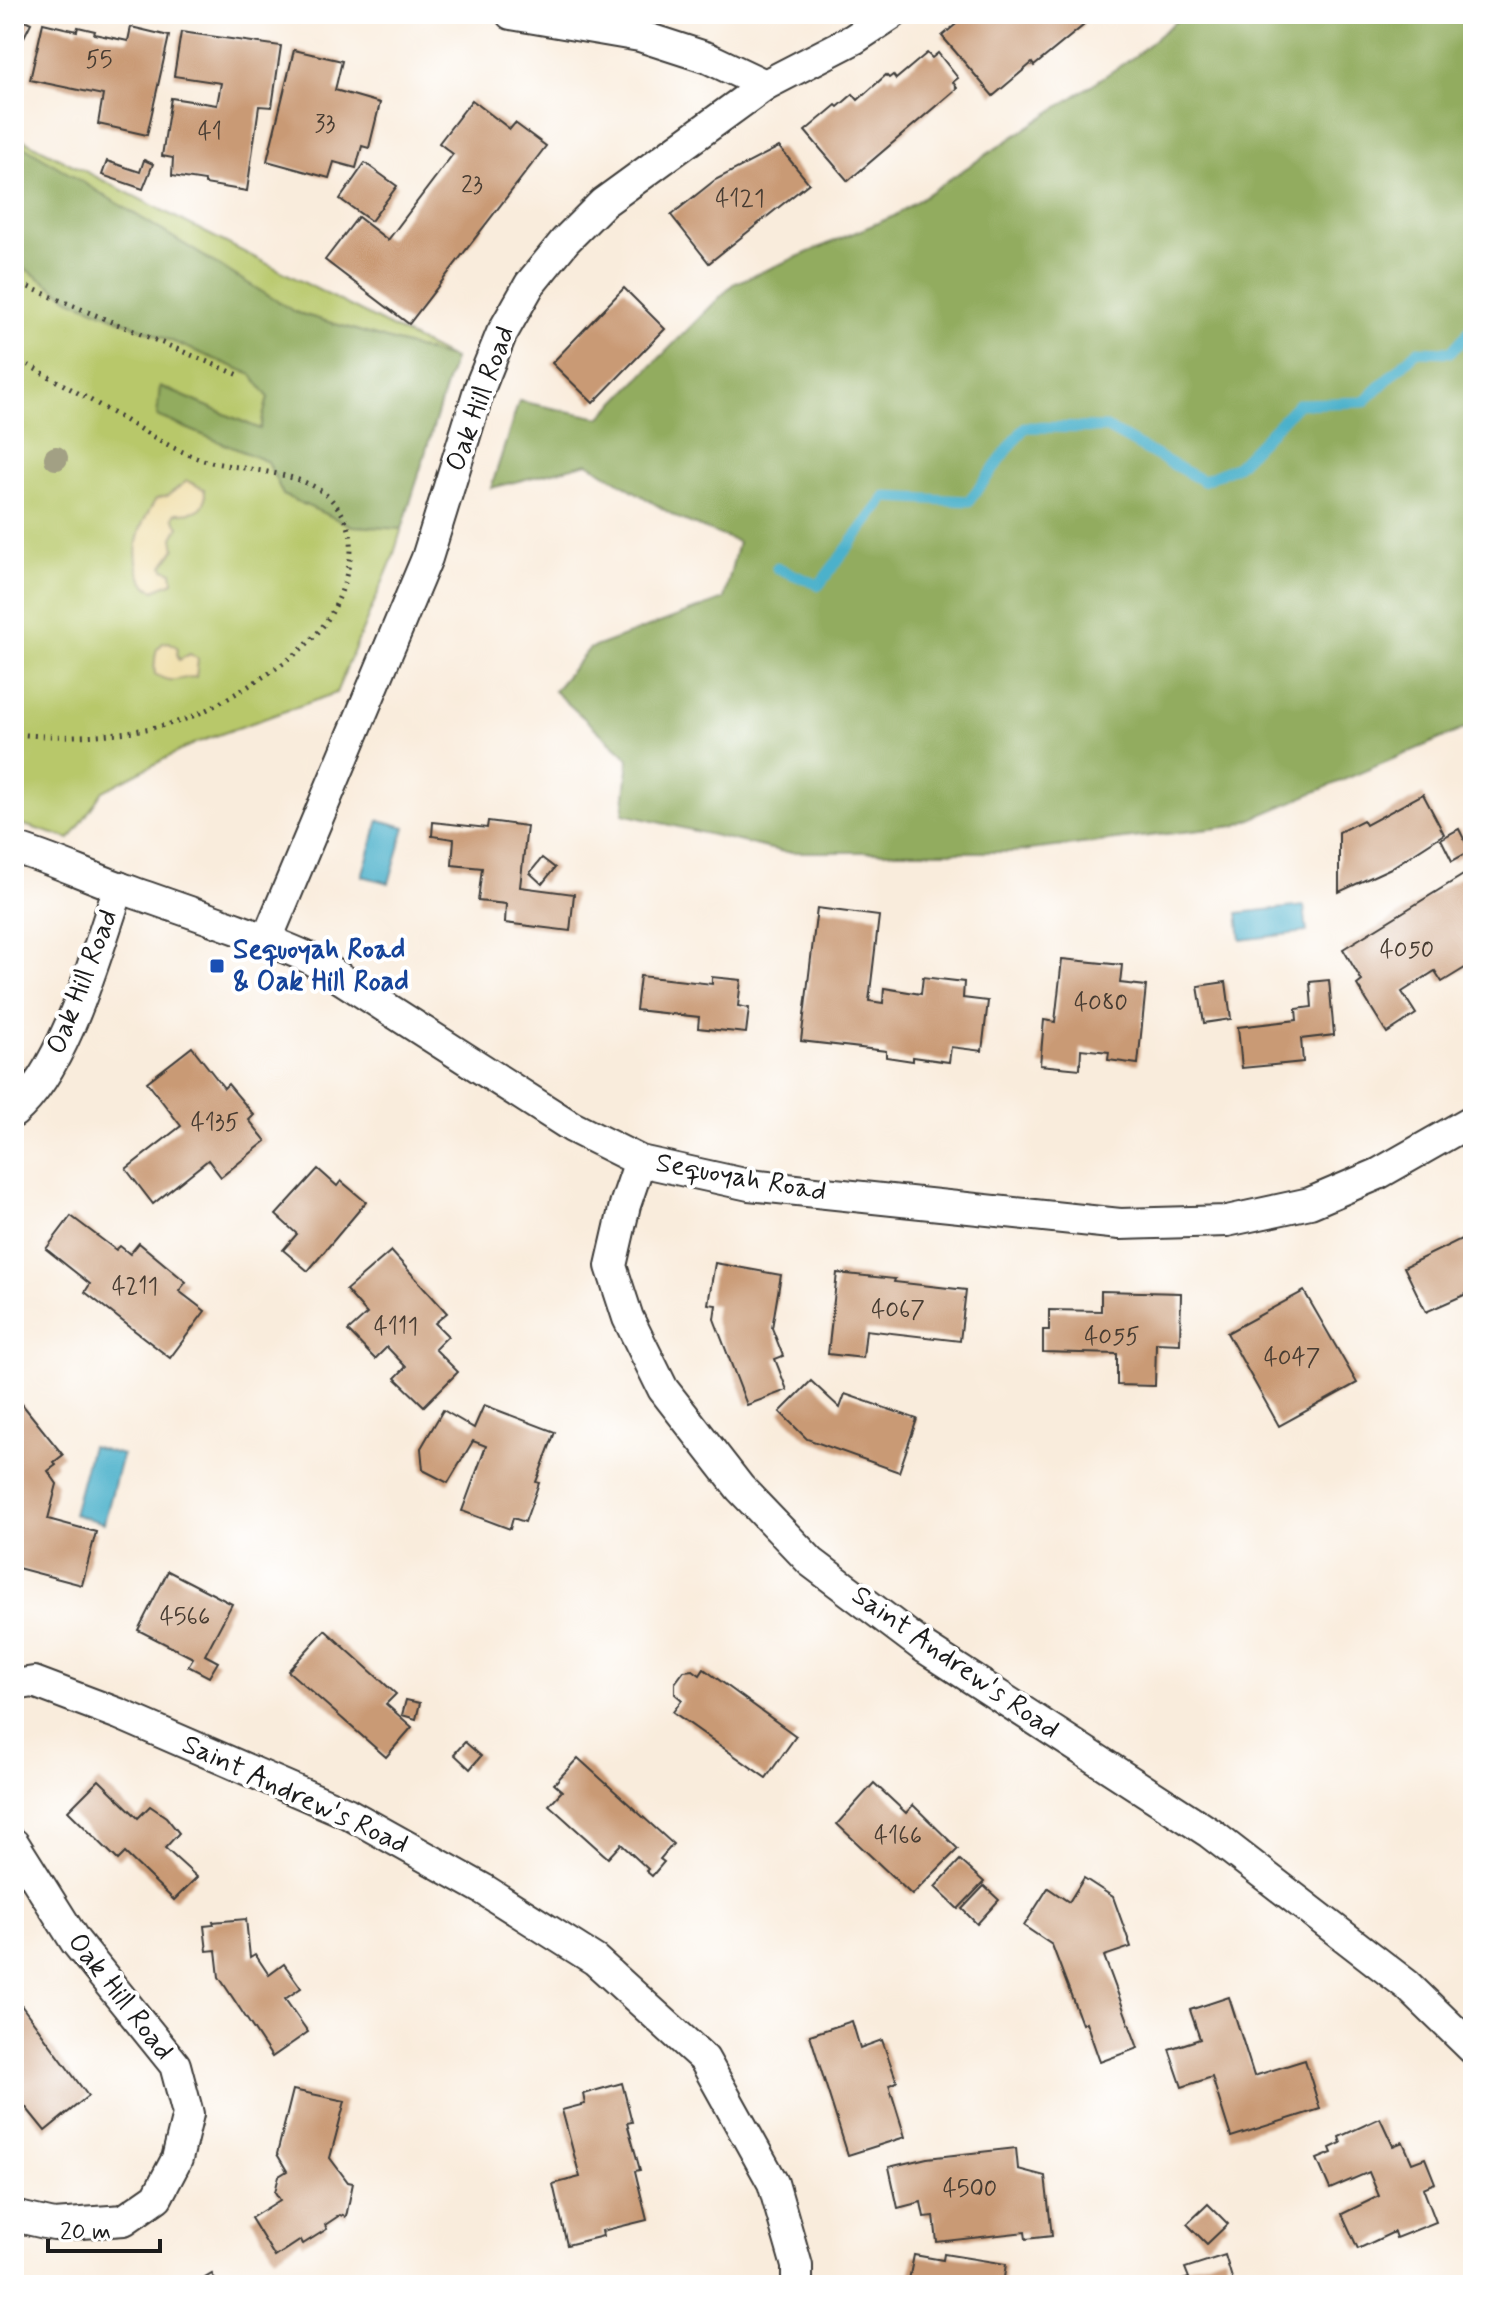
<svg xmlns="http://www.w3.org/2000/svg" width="1487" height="2299" font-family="Mynerve,sans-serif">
<rect width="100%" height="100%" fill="#fff"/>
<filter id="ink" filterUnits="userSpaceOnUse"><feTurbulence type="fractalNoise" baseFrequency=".0125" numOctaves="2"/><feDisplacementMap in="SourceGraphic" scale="16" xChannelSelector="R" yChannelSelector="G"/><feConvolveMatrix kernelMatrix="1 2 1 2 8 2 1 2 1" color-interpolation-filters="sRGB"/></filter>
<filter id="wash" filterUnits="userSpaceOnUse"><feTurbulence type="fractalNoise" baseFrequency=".006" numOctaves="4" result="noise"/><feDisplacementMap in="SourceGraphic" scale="32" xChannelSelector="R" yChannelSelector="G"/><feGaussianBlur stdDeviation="1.8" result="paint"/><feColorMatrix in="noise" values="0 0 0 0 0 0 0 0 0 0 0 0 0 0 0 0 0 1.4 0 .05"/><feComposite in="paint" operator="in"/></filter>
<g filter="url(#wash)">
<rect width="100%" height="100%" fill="#f9ecdc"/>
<polygon fill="#b8c86b" stroke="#6a7244" stroke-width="2" points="14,135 454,359 392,560 336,693 193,744 103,791 70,839 14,822"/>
<g fill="#92ac5f" stroke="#57643e" stroke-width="2">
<polygon points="1184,14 1473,14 1473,725 1235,826 1013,852 784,852 623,814 629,759 554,691 589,649 724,599 738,542 678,518 588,463 491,488 519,401 600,418 733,284 894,216 1135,56"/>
<polygon points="14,140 295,312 454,359 402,529 352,526 283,495 268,462 157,416 160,386 260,429 268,397 251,374 70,299 14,261"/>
</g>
<g fill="#eeda9e" stroke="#857b5d" stroke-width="2">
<path d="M 187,481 L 204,489 C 210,512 192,513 176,513 L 173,517 L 179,527 L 173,538 L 175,549 L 163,566 L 164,569 L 172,572 L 173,582 L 154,590 C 135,583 134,550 139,533 C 142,522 150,509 156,499 L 167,496 Z"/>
<path d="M 169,642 L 178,648 L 177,654 L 179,660 L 190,654 L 198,659 L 196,677 C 178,677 173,686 155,674 C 154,668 155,654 157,649 L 163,643 Z"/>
</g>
<g fill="#4cb1cb" stroke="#346674" stroke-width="2">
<polygon points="379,820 405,827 389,883 362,876"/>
<polygon points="1304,906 1307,932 1241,940 1238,913"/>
<polygon points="91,1446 122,1455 104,1523 73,1514"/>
</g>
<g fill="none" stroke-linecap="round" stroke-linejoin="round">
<polyline stroke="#4cb1cb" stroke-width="11" points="777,568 819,585 886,497 969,501 1025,427 1107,428 1203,481 1237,466 1298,404 1364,402 1417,351 1451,352 1473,327"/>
</g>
<g id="blocks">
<g fill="#c99a74">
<polygon points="968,14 1075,14 1084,25 1034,66 1032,63 993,96 942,36"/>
<polygon points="14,15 31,23 14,57"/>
<polygon points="43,23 77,31 78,27 95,31 94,34 128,41 131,27 169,36 147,135 98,124 103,95 30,80"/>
<polygon points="181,32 281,46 272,107 259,106 247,191 205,184 205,181 172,176 173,158 162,156 171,98 217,105 221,83 174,76"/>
<polygon points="294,50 342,61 335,90 380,103 369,148 362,146 356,168 334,162 329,178 267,161"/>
<polygon points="927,53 932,58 938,53 958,78 953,82 957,88 848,181 805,131 836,105 838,107 853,94 858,100 886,75 889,78 893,75 896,79"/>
<polygon points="472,100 510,129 515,123 546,146 409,324 325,260 358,217 388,240 453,154 439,143"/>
<polygon points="779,147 809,183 709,263 671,215 715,180"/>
<polygon points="144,160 153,164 143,189 102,175 107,161 140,172"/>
<polygon points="365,163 397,186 371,221 340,199"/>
<polygon points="624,288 665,329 593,403 552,363"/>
<polygon points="1423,794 1444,834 1391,868 1339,892 1339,832 1363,820 1366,825"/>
<polygon points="488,821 527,826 520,887 574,894 570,931 505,923 506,904 478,901 482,868 452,865 454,839 432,836 433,822 487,828"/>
<polygon points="1459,829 1470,851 1452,861 1441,839"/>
<polygon points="542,858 555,868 542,884 530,873"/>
<polygon points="1473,869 1473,949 1469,951 1473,958 1473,963 1442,982 1435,971 1402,992 1416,1014 1387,1033 1357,985 1362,981 1343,949"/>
<polygon points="817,908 879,916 869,1001 883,1003 884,988 921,994 923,977 964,982 963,998 988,1001 982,1051 951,1047 949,1062 913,1057 913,1061 886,1057 886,1051 801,1041"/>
<polygon points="1062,959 1122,965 1120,983 1146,986 1138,1064 1108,1060 1109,1052 1081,1049 1080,1069 1040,1065 1044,1020 1055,1022"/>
<polygon points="640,976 712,984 712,977 741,980 738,1006 749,1008 746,1033 698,1028 699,1017 636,1010"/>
<polygon points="1329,980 1334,1035 1301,1039 1303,1062 1242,1068 1238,1027 1297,1020 1296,1009 1312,1007 1310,982"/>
<polygon points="1226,982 1231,1019 1204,1023 1198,986"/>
<polygon points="192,1047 224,1088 228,1084 254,1115 249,1120 266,1141 221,1177 208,1160 153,1204 126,1169 181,1126 147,1082"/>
<polygon points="318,1169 337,1186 341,1181 366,1202 308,1271 283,1250 297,1234 276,1215"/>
<polygon points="71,1216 116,1250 120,1246 130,1254 139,1243 186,1282 179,1291 205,1311 170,1358 85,1292 90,1284 46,1249"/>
<polygon points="1473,1228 1473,1291 1426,1312 1404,1267 1461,1239 1463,1244"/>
<polygon points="391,1251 447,1313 435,1323 448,1336 435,1349 458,1372 424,1406 395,1378 406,1367 387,1347 375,1359 348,1331 367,1314 346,1290"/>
<polygon points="715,1263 781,1275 772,1328 783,1356 775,1359 787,1390 747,1405 714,1319 716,1305 708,1304"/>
<polygon points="837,1273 895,1279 894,1282 966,1290 960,1341 866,1330 863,1358 828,1354"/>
<polygon points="1101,1291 1181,1293 1180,1344 1156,1343 1155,1386 1117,1385 1117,1354 1043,1352 1043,1330 1049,1330 1049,1310 1101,1311"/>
<polygon points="1304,1291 1357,1383 1279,1426 1227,1333"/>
<polygon points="811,1381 840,1408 845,1394 917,1419 899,1472 807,1439 780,1412"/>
<polygon points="22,1404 63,1455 54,1462 56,1465 48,1471 57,1484 48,1519 96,1532 82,1585 14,1567 14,1410"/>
<polygon points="484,1405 555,1432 536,1482 539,1483 525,1522 513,1518 510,1529 462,1511 486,1446 473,1441 448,1483 423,1470 421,1448 443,1410 474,1428"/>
<polygon points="168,1571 232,1604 205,1655 218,1662 209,1677 188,1666 193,1658 138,1630"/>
<polygon points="325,1630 396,1694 386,1704 412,1727 386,1757 288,1671"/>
<polygon points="704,1669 796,1736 766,1778 673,1712 682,1700 675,1694 675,1683 684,1671 693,1670 700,1675"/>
<polygon points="406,1700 420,1703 416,1719 402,1715"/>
<polygon points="465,1742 481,1756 470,1769 454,1754"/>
<polygon points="578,1758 673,1844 660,1859 664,1862 652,1876 646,1871 648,1869 621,1844 608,1858 549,1805 562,1791 554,1784"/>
<polygon points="99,1780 138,1818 150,1806 166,1817 179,1833 165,1848 197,1877 174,1900 125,1853 118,1860 68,1811"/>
<polygon points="874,1783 906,1813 913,1805 958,1849 912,1895 837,1824"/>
<polygon points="960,1860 984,1882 958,1909 935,1887"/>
<polygon points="1084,1878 1113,1897 1131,1947 1104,1956 1138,2048 1100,2062 1086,2022 1082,2024 1052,1945 1024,1926 1048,1888 1069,1902"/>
<polygon points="984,1886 999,1900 977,1924 962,1909"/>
<polygon points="246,1919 250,1957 255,1954 269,1975 284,1964 301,1988 285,1999 308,2032 272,2057 219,1977 216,1950 207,1951 204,1926 214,1925 213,1922"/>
<polygon points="1229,1997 1254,2076 1305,2060 1320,2109 1231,2137 1212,2077 1182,2087 1169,2049 1200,2039 1190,2010"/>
<polygon points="21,2005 88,2096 45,2131 24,2105 14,2113 14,2010"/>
<polygon points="852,2021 860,2048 882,2040 897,2082 889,2085 905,2137 848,2155 810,2035"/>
<polygon points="622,2083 632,2122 627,2123 640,2170 635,2171 647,2220 602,2231 603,2236 567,2245 553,2184 580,2177 562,2110 585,2104 583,2094"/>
<polygon points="293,2090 345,2101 330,2158 348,2182 353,2183 346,2217 340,2215 325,2225 327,2229 303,2244 301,2240 275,2257 251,2218 280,2200 275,2192 279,2176 287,2171 277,2154"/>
<polygon points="1380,2118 1393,2146 1403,2142 1412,2163 1425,2158 1435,2183 1423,2188 1436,2222 1396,2238 1394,2232 1358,2249 1342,2214 1379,2196 1369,2172 1330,2189 1317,2159 1332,2153 1330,2148 1341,2143 1339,2137"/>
<polygon points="1016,2148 1018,2169 1045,2176 1052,2236 1026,2239 1025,2232 937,2242 934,2216 924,2217 921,2202 898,2208 889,2167 927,2158"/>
<polygon points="1208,2204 1228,2224 1207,2244 1187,2224"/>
<polygon points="944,2254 1006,2264 1003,2285 908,2285 914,2255 943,2260"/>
<polygon points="1225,2255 1234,2285 1177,2285 1176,2282 1189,2278 1185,2268"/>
<polygon points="212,2274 218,2285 193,2285"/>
</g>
</g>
</g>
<g filter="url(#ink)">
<use href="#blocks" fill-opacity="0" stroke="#3d3b39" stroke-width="2"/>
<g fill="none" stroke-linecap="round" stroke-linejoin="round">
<defs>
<g id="minor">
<polyline points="511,14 640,36 708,58 765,85"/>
<path d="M 14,848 C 52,859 87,876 124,889 C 186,911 249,931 309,958 L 572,1127 L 640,1161 L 749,1185 L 1120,1224 L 1227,1221 L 1310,1203 L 1378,1174 L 1473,1120"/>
<polyline points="267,939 427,558 480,387 501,335 530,284 565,241 603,203 765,85 854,39 892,14"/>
<path d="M 14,1112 C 65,1069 97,951 119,887"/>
<polyline points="640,1161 625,1205 611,1266 628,1318 663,1389 740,1488 811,1562 925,1648 1210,1833 1407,1985 1473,2049"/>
<polyline points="14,1685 34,1682 119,1714 347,1813 483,1889 595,1960 704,2059 773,2183 797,2266 797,2285"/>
<polyline points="14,1844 75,1941 175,2065 188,2114 177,2159 157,2197 124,2220 54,2225 14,2216"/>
</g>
</defs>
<use href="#minor" stroke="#3d3b39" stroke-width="34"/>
<g stroke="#3d3b39" stroke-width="5" stroke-dasharray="2 6" stroke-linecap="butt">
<polyline points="14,281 239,375"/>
<path d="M 14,357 C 46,375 77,392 109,411 C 139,428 167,447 200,459 C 240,472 307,468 335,504 C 357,531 353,553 344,583 C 329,636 290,660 247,687 C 225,700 202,714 177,722 C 125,736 67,739 14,734"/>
</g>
<use href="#minor" stroke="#fff" stroke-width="30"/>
</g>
<circle fill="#a2a084" cx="56" cy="458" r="12"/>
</g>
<rect fill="#1a4fb4" stroke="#fff" stroke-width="3" x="209" y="958" width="16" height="16" rx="4"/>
<g text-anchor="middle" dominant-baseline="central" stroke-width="8" stroke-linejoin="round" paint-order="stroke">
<g font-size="24" fill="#473c32">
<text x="99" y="60">55</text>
<text x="325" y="124">33</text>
<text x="210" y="132">41</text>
<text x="472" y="185">23</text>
<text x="740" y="199">4121</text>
<text x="1407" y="950">4050</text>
<text x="1101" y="1003">4080</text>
<text x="215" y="1123">4135</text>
<text x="135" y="1287">4211</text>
<text x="898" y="1310">4067</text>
<text x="396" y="1327">4111</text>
<text x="1112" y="1337">4055</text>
<text x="1292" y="1358">4047</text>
<text x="185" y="1617">4566</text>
<text x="898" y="1836">4166</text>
<text x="970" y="2189">4500</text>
</g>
<g font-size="28" fill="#1c1c1c" stroke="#fff">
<text transform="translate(481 399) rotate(-70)">Oak Hill Road</text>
<text transform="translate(83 982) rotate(-69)">Oak Hill Road</text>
<text transform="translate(741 1178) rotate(10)">Sequoyah Road</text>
<text transform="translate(955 1663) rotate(35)">Saint Andrew's Road</text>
<text transform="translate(295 1795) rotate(25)">Saint Andrew's Road</text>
<text transform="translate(120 1997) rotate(52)">Oak Hill Road</text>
</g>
<g font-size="28" font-weight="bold" fill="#164399" stroke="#fff" text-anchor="start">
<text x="233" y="950">Sequoyah Road<tspan x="233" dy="32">&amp; Oak Hill Road</tspan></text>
</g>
</g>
<rect width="1487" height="2299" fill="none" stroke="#fff" stroke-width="48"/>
<path d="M48 2239v12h112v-12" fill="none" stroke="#1c1c1c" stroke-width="4"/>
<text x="60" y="2239" font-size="24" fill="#1c1c1c" stroke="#ffffff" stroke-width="6" paint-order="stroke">20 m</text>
</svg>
